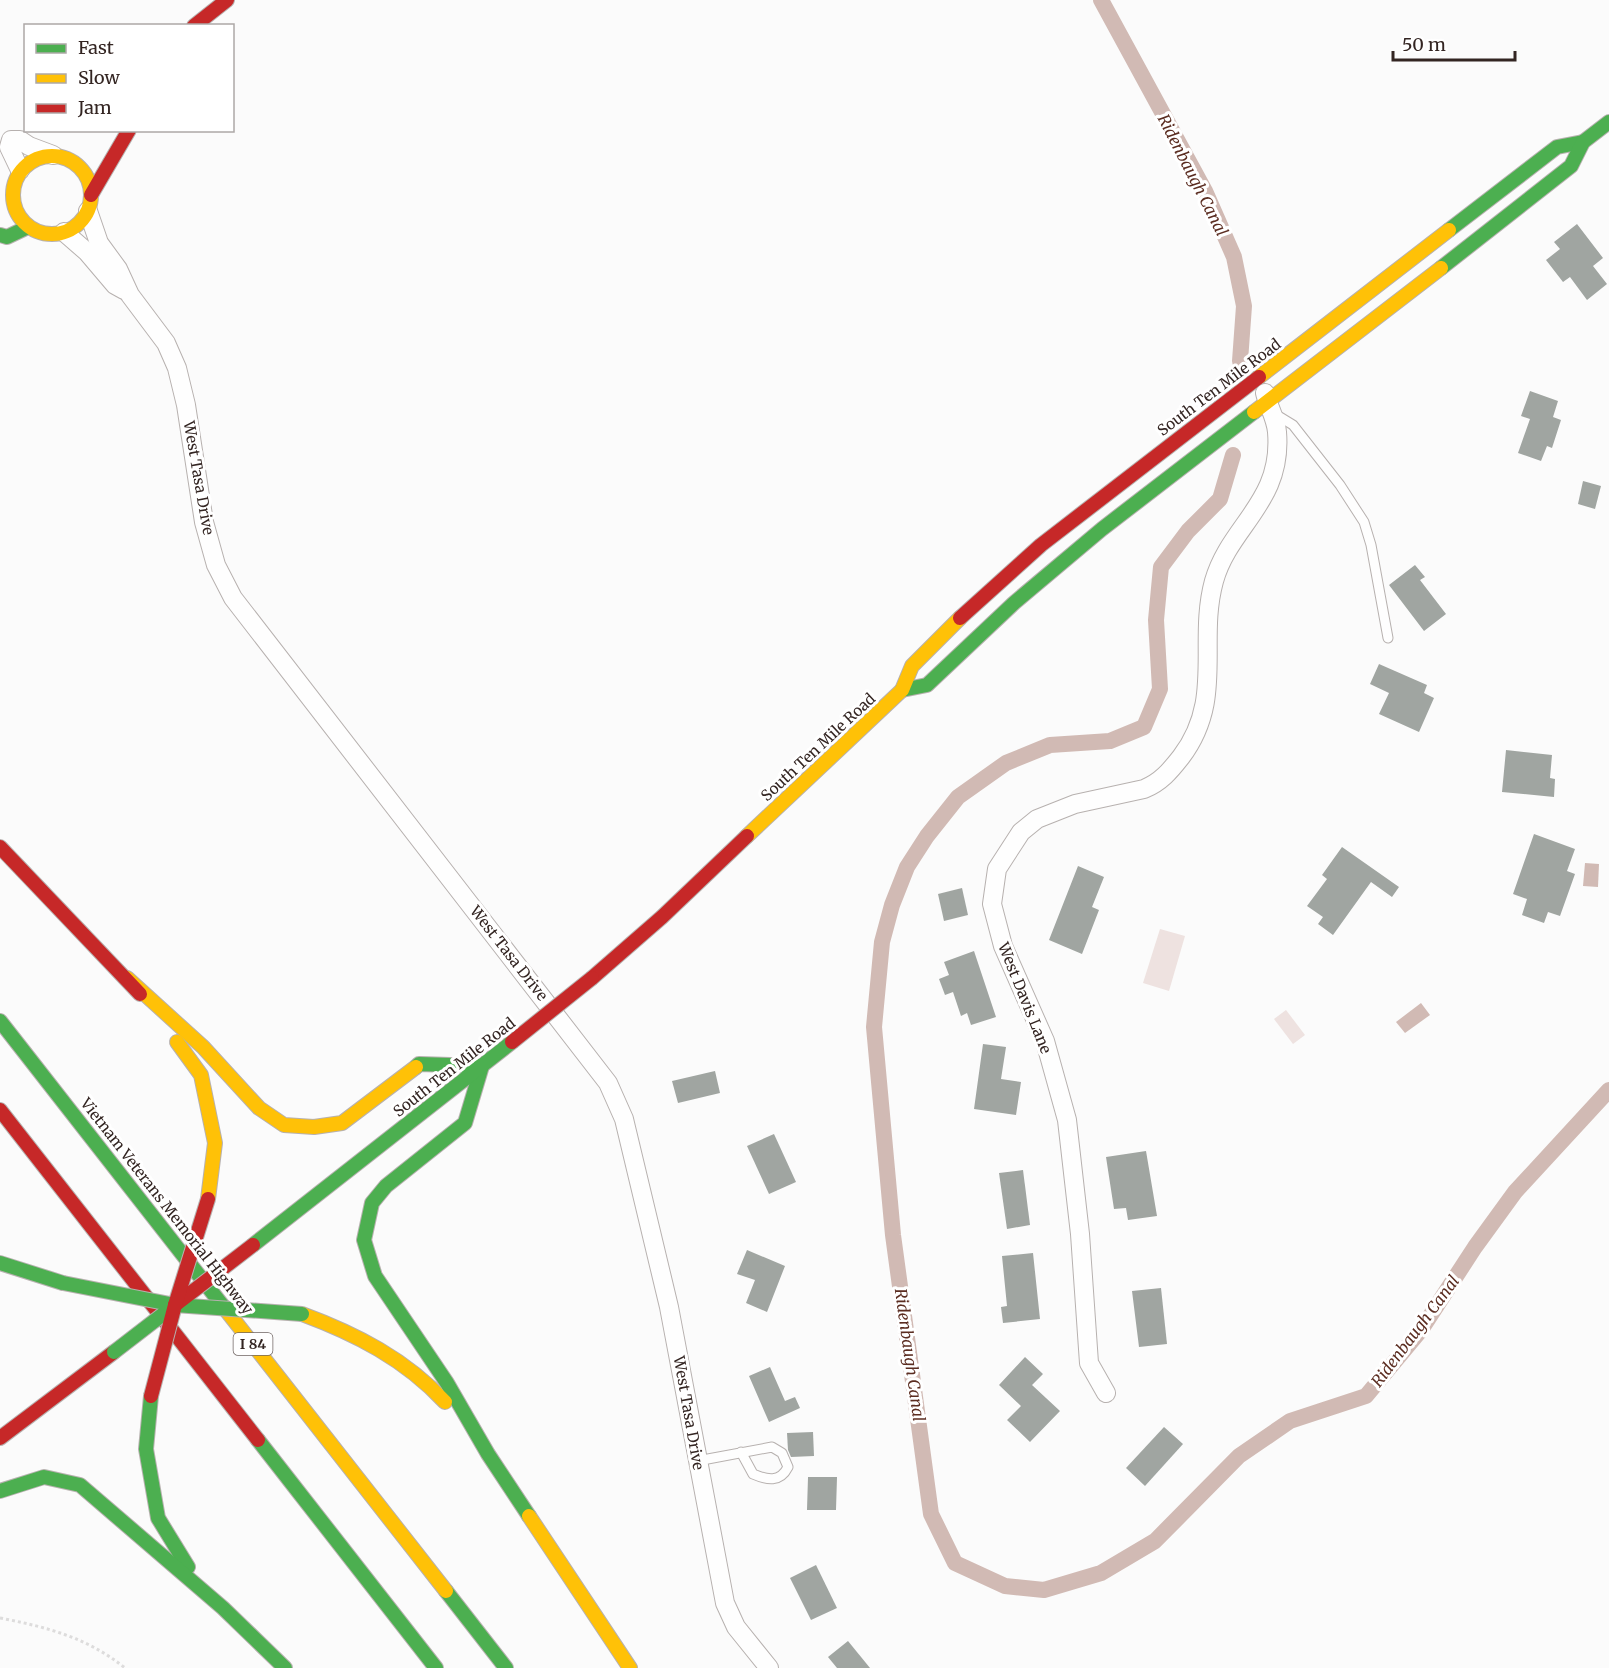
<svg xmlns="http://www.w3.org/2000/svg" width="1609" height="1668" font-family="Merriweather,serif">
<rect width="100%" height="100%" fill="#fbfbfb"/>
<g fill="#eee2e0">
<polygon points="1160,929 1185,936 1169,991 1143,983"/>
<polygon points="1286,1010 1305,1035 1293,1044 1274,1019"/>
</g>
<g fill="#d1bab4">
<polygon points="1585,863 1599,864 1598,887 1583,886"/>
<polygon points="1421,1003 1430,1015 1405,1033 1396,1022"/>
</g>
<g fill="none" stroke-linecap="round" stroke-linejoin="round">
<g stroke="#d1bab4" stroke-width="16">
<polyline points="1101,0 1205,191 1234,257 1244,306 1240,361"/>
<polyline points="1233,455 1220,499 1188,531 1161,567 1156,620 1160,689 1144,727 1110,741 1050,745 1006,763 958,797 927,836 907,867 892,905 882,942 874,1027 893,1235 931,1514 955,1563 1005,1586 1044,1590 1101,1573 1155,1541 1239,1456 1290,1421 1366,1396 1421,1330 1475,1247 1515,1192 1609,1090"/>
</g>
</g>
<g fill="#a0a5a1">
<polygon points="1577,224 1603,258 1593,266 1607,284 1587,300 1570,277 1563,282 1546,260 1560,249 1554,242"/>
<polygon points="1530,391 1558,401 1553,417 1561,420 1552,448 1547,446 1541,461 1518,453 1530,419 1521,416"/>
<polygon points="1583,481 1601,486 1595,509 1578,504"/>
<polygon points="1415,565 1425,577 1420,580 1446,614 1424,631 1389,585"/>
<polygon points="1379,664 1427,685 1424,693 1434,698 1419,732 1379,714 1389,693 1370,684"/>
<polygon points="1506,750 1552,755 1550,778 1555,779 1554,797 1502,792"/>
<polygon points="1534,834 1575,849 1567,871 1575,874 1560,916 1548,912 1544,923 1522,915 1527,899 1513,894"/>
<polygon points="1342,847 1399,887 1392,897 1371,882 1333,935 1318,924 1323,917 1307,906 1327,879 1322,875"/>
<polygon points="1078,866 1104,877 1092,907 1099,910 1082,954 1049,940"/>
<polygon points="962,888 968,915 944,921 938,894"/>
<polygon points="974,951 996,1017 971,1025 967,1013 961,1016 953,992 945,995 939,979 949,975 944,962"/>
<polygon points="983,1044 1006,1047 1001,1079 1021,1082 1016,1115 974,1109"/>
<polygon points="715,1071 720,1093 678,1103 672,1081"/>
<polygon points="774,1134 796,1182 769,1194 747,1146"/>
<polygon points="1146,1151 1157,1216 1128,1220 1126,1208 1114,1209 1106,1157"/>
<polygon points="1023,1170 1030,1225 1007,1229 999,1173"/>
<polygon points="747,1250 785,1266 767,1312 746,1303 755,1280 737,1274"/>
<polygon points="1033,1253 1040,1319 1003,1323 1001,1307 1007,1306 1002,1256"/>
<polygon points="1161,1288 1167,1344 1139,1347 1132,1291"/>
<polygon points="1025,1357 1043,1374 1032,1385 1060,1411 1030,1442 1007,1420 1021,1406 999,1385"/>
<polygon points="770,1367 785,1401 795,1397 800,1408 769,1422 749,1376"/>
<polygon points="1164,1427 1183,1444 1145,1486 1126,1468"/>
<polygon points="813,1432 814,1456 791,1457 788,1450 787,1433"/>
<polygon points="808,1477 837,1477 836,1510 807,1510"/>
<polygon points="816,1565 837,1608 811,1620 790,1578"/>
<polygon points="848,1641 870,1668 837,1668 828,1657"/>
</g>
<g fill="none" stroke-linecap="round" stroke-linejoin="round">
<defs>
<g id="lane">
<polyline points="1275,414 1293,425 1340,485 1364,522 1371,545 1388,638"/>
<path d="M 697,1461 L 772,1447 L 782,1453 L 788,1467 C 780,1483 767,1480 753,1474 L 741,1452"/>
</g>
<g id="street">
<polyline points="20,170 9,147 11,140 20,140 29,146 53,155"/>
<polyline points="88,211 99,243 118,269 130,295 166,343 177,368 186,405 204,522 216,565 233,598 608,1083 624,1119 669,1307 725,1603 736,1627 769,1668"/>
<polyline points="64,232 87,252 115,285 124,290"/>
<path d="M 1106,1393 L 1089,1363 L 1080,1234 L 1067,1120 L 1045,1041 L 1003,946 L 992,904 L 997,869 L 1021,832 L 1037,819 L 1075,804 L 1144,789 C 1161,782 1170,771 1181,757 C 1225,699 1197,643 1214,581 C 1230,525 1283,502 1277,432 C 1276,418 1268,406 1265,393"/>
</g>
<g id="fast">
<polyline points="1449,230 1557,147 1583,142"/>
<polyline points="0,235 7,237 28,227"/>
<polyline points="1441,268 1571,166 1583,142 1609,122"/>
<polyline points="902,690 927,685 1014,603 1102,529 1254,412"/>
<polyline points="0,1021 226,1310"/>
<polyline points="416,1067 419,1064 482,1066 465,1123 386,1186 372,1203 364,1240 375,1276 447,1383 488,1454 529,1516"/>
<polyline points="253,1245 512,1042"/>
<polyline points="0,1263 63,1283"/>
<polyline points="151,1396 146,1449 158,1518 188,1567"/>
<polyline points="258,1440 436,1668"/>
<polyline points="0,1491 44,1477 80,1485 223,1608 285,1668"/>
<polyline points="446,1591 506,1668"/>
</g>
<g id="slow">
<circle cx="52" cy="195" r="39"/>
<polyline points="1259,377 1449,230"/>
<polyline points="1254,412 1441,268"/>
<polyline points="747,836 902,690 912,666 960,618"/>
<polyline points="127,978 203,1047 259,1108 284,1125 314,1127 342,1123 416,1067"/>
<polyline points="177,1042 201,1075 215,1143 208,1199"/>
<polyline points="226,1310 446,1591"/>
<path d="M 302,1314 C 356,1334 405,1359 445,1402"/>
<polyline points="529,1516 630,1668"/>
</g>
<g id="jam">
<polyline points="194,26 227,0"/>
<polyline points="91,195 129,130"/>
<polyline points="960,618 1041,545 1259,377"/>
<polyline points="0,847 140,994"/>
<polyline points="592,978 662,917 747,836"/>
<polyline points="0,1110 258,1440"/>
<polyline points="0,1438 114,1352"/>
</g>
</defs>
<use href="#lane" stroke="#b7b1af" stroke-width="11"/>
<use href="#street" stroke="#b7b1af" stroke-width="20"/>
<use href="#fast" stroke="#b7b1af" stroke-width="16"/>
<use href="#slow" stroke="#b7b1af" stroke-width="16"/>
<use href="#jam" stroke="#b7b1af" stroke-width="16"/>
<path stroke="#dddcdc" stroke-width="3" stroke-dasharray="3 3" stroke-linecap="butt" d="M 0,1618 C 47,1627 88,1638 125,1668"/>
<use href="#lane" stroke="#fefefe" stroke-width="9"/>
<use href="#street" stroke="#fefefe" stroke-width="18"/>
<use href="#fast" stroke="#4caf50" stroke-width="14"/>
<use href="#slow" stroke="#ffc107" stroke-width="14"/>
<use href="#jam" stroke="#c62828" stroke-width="14"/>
<defs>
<g id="fast-bridge">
<polyline points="63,1283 175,1305 302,1314"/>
<polyline points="114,1352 175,1305"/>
</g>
<g id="jam-bridge">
<polyline points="512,1042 592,978"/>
<polyline points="175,1305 253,1245"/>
<polyline points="151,1396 175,1305 208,1199"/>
</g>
</defs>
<use href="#fast-bridge" stroke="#b7b1af" stroke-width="16" stroke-linecap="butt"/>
<use href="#jam-bridge" stroke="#b7b1af" stroke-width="16" stroke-linecap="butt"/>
<use href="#fast-bridge" stroke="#4caf50" stroke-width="14"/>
<use href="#jam-bridge" stroke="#c62828" stroke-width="14"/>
</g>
<g text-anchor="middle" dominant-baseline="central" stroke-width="6" stroke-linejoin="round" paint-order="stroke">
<rect fill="#fff" stroke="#706664" stroke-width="1.5" x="233.5" y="1333" width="39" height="22" rx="4.5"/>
<g font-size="14" font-weight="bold" fill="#332522">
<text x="253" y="1344">I 84</text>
</g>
<g font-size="15" fill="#332522" stroke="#fff">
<text transform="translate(1219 387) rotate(-37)">South Ten Mile Road</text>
<text transform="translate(199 478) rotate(80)">West Tasa Drive</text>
<text transform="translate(818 747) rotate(-43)">South Ten Mile Road</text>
<text transform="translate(509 953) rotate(52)">West Tasa Drive</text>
<text transform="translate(1025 998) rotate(68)">West Davis Lane</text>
<text transform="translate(454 1067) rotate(-38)">South Ten Mile Road</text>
<text transform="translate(167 1206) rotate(52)">Vietnam Veterans Memorial Highway</text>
<text transform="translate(689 1413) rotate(80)">West Tasa Drive</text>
</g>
<g font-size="16" font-style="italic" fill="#5b2d21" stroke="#fff">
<text transform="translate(1193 175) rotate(63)">Ridenbaugh Canal</text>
<text transform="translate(1415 1331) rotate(-53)">Ridenbaugh Canal</text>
<text transform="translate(910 1355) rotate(82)">Ridenbaugh Canal</text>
</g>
</g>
<rect x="24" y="24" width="210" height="108" fill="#ffffff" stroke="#ada8a7" stroke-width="1.5"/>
<rect x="36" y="44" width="30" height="9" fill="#4caf50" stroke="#ada8a7" stroke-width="1.5"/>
<text x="78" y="54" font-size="18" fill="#332522">Fast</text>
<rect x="36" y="74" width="30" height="9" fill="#ffc107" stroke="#ada8a7" stroke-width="1.5"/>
<text x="78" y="84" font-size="18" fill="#332522">Slow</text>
<rect x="36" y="104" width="30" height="9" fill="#c62828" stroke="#ada8a7" stroke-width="1.5"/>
<text x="78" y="114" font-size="18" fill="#332522">Jam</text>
<path d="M1393 51v9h122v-9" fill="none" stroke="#332522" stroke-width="3"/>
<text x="1402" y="51" font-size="18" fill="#332522" stroke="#ffffff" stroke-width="4.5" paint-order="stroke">50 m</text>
</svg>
